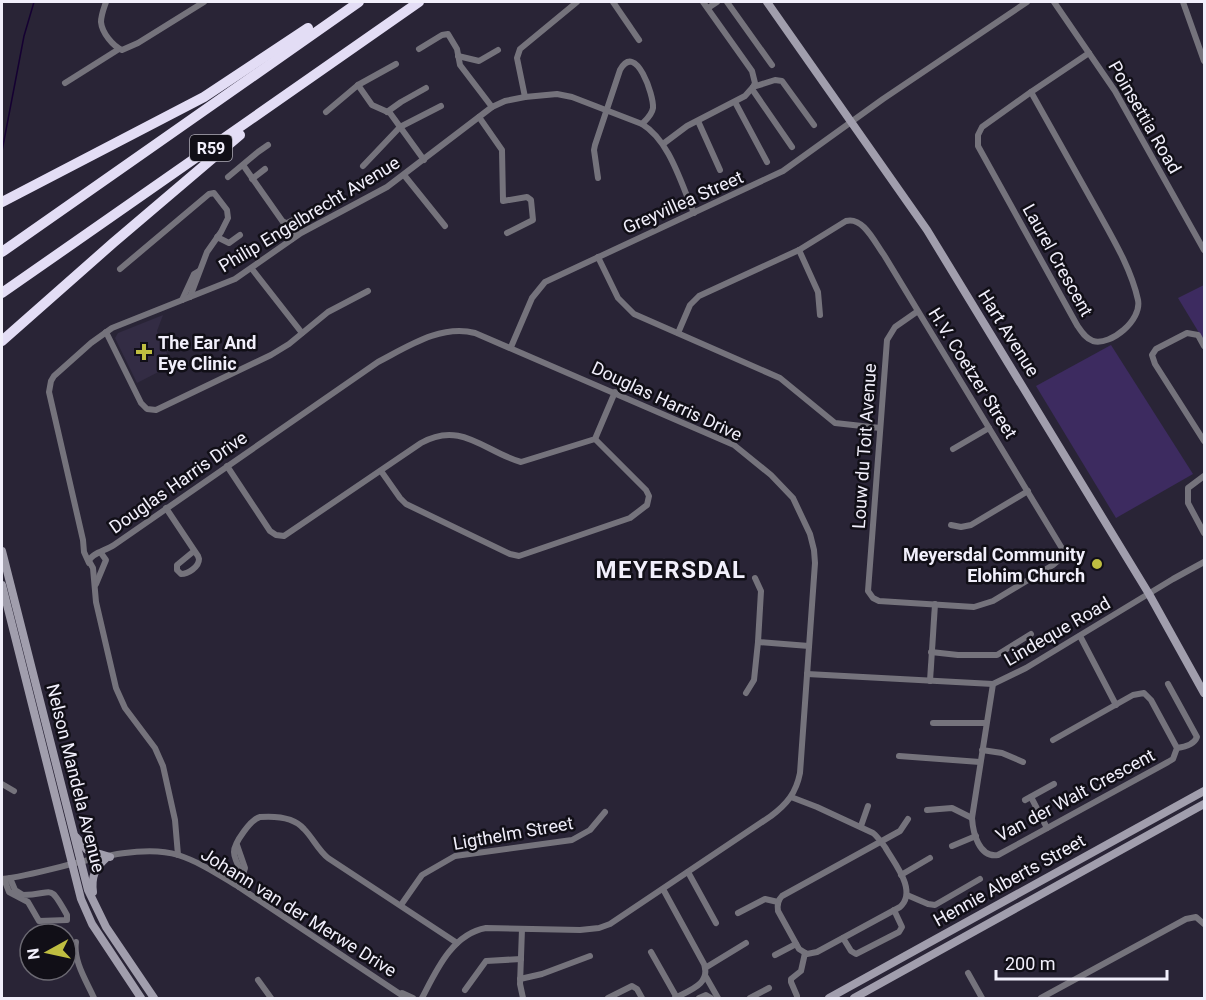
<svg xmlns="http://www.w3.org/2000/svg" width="1206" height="1000" font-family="Roboto,sans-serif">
<rect width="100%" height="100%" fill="#292436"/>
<polygon fill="#332c44" points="163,315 157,331 172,365 137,383 115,338 118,333"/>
<g fill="#3d2b60">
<polygon points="1204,285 1204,341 1178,298"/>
<polygon points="1111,345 1193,474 1116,518 1036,386"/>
</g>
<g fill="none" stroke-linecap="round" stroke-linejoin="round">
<g stroke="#150032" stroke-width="1.5">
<polyline points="2,151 24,36 34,2"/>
<polyline points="2,185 2,186"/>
</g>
<g stroke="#75737c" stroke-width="6">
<path d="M 106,2 C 104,8 101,15 101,22 C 102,33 113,46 122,50 L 138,43 L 204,2"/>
<polyline points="613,2 639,40"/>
<polyline points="727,2 772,65"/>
<polyline points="1054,2 1115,91 1204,250"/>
<polyline points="1183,2 1204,61"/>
<polyline points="708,8 717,2"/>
<polyline points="419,49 442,35 448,34 457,49 460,65 492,107"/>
<polyline points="458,56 479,61 498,50"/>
<polyline points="65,83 119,49"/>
<polyline points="358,85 396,64"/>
<polyline points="753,87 775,80 782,81 814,125"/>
<polyline points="752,89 792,147"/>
<path d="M 1031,92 C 1053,131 1075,170 1096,208 C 1112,237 1131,268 1138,300 C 1142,320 1111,346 1093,341 C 1085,338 1081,331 1077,325 L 978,146 L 978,135 L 982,127 Z"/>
<polyline points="1031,92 1089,53"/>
<polyline points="525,97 517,58 520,49 577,2"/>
<polyline points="735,102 767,162"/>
<polyline points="326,112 358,85 372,105 390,113 424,160"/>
<polyline points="387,112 401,102 426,88"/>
<polyline points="479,117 502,150 503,201 527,197 531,200 533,220 507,233"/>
<polyline points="698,121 720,170"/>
<polyline points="663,144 687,126 745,96 753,87 755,83 752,71 703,2"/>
<polyline points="243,165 283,222 292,239"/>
<polyline points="363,166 400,127 441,106"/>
<polyline points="404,175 445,226"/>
<polyline points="228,177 258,152 268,145"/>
<path d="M 598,178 L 594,150 L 595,145 L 620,70 C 636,41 654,96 653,108 C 652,115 646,120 642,124"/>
<polyline points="252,179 265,169"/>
<polyline points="284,222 292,228 297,235"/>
<polyline points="287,223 312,211"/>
<polyline points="217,237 229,243 240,235"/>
<polyline points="799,250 818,292 820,315"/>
<polyline points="598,257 618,298 634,314 780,378 835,423 880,428"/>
<polyline points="120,269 209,194 214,193 227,210 228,218 221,232 207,252 190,297"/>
<polyline points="252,269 302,333"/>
<polyline points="182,300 194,274 199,271"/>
<polyline points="106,332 141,403 147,409 156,410 271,355 289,344 328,312 368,291"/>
<path d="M 678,333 L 690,305 L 699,296 L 799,250 L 846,221 C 863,216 875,243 884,255 L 1063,550 L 1060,559 L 1053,565 L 993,601 L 974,607 L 879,601 L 873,598 L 868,591 L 887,340 L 895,327 L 918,311"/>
<polyline points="1204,346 1198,335 1187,333 1156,349 1152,355 1155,364 1204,441"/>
<polyline points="511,347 532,298 545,282 783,171 883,99 1027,2"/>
<polyline points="953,449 989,428"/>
<path d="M 227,466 L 270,531 L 276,535 L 284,536 L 421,443 C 461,420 485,452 521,462 L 595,439 L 615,392"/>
<polyline points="381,471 400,498 406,504 510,554 519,556 630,518 647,505 649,496 646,490 595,439"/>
<polyline points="1204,476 1188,488 1188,503 1204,533"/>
<path d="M 166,508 L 198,556 L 199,559 C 199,567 188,574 181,574 L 177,570 L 177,565 L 194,551"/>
<polyline points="951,525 961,527 971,525 1028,491"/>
<path d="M 89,563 L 84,552 L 83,540 L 49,392 L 51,381 L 54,376 L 91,343 L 112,328 L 235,279 L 301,233 L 387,187 L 492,107 L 505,101 L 525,97 L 557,94 L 572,97 L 642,124 C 670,141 681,184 694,213"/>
<polyline points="755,578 761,591 758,642"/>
<polyline points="96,584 106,560 101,553"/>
<polyline points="1080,636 1116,705"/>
<polyline points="931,652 958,655 997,655 1031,634"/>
<polyline points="807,674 993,684 1026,668 1173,579 1204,562"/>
<polyline points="930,681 935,604"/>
<path d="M 993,684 L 972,818 C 973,833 979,858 998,855 L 1168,762 L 1173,759 L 1177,748 L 1151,700 L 1144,693 L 1133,695 L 1053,740"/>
<path d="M 1168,684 L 1197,737 C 1194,745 1185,747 1177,748"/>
<polyline points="746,693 754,680 758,642 809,646"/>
<polyline points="933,723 986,723"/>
<polyline points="982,750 1002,753 1023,762"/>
<polyline points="899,756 980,762"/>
<polyline points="2,784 14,791"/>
<path d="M 791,797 L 817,807 L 873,833 C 878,837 881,842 885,847 C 894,863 918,891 900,907 L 817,952 L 807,954 L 799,949 L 778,911 C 777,905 778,900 782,896 L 900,831 L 908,819"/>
<polyline points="1031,797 1047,828"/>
<polyline points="1025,800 1054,784"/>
<polyline points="927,810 952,808 972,818"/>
<polyline points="861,826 868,806"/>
<polyline points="237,845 245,868 239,887"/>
<polyline points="952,846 976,836"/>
<path d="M 178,855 L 175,820 L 163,766 L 155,748 L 125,708 L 116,688 L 96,602 L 93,568 L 89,561 C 92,553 105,551 114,545 L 378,362 C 407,347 441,324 475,333 L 734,445 L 771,475 L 793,498 L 810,534 L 814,550 L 815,563 L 800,773 C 796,793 787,804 771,816 L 610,924 L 599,928 L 580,930 L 486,928 C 452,934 436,971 422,998"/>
<polyline points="688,872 716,923"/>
<path d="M 243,875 C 240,869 234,859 234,852 C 234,843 251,819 260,817 C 274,816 294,817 304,829 C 313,838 318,850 328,858 L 457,943"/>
<polyline points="901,875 930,858"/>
<path d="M 2,879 C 51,874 130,840 178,855 C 200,862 219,875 239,887 L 406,998"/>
<path d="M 4,879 L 9,892 L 28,902 L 39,921 L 67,920 L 67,915 C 48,881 54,895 23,895 L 15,890 L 10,878"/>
<path d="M 663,889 L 704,964 C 711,984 690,990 675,998"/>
<polyline points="907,895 928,904 935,905 980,879"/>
<polyline points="401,905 422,875 455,856 572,840 590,830 605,812"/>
<polyline points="738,913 765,899 778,902"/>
<polyline points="522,929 520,984 523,998"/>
<polyline points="843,938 851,951 856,954 899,932 902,927 894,910"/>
<path d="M 76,942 C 73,961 87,982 94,998"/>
<polyline points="651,952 677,998"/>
<polyline points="775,955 796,944"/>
<polyline points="705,968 746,943"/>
<polyline points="968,973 982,998"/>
<polyline points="706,977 718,998"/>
<polyline points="520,979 542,974 590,956"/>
<polyline points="258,980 271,998"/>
<polyline points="465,990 486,961 521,959"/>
<polyline points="402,993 413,998"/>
<polyline points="797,996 791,982 791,979 801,971 805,953"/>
<polyline points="608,998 632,986 637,989 642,998"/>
<polyline points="699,998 706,995 711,998"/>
<polyline points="750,998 769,988"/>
<polyline points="1041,998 1186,919 1196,917 1204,924"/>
</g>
<g stroke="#a19ead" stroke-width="8">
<polyline points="767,2 927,230 1149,594 1204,693"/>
<polyline points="2,551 88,890 106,927 154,998"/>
<polyline points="2,585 81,899 92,924 141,998"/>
<polyline points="76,837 87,850 110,857"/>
<path d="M 93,892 C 91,877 95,868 106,858"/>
<polyline points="829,998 1204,791"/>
<polyline points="854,998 1204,804"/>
</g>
<g stroke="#e3ddf5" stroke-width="10">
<polyline points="2,202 204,97 308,28"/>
<polyline points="2,252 359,2"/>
<polyline points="2,293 419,2"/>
<polyline points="2,341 113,243 240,135"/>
</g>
</g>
<g fill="#bfbe41" stroke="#110f17" stroke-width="2">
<path d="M141 343h6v6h6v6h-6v6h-6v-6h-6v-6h6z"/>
<circle cx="1097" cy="564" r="6"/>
</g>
<g text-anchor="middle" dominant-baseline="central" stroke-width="5" stroke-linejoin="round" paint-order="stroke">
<rect fill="#110f17" stroke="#aeacb7" stroke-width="1.5" x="190" y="135" width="42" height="26" rx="4.5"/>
<g font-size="16" font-weight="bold" fill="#f1effb">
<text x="211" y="148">R59</text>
</g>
<g font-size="18" fill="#f1effb" stroke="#110f17">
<text transform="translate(1145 117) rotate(60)">Poinsettia Road</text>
<text transform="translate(683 202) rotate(-24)">Greyvillea Street</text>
<text transform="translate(309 214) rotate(-31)">Philip Engelbrecht Avenue</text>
<text transform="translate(1058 260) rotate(61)">Laurel Crescent</text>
<text transform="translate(1009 333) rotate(58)">Hart Avenue</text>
<text transform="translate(973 373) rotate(58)">H.V. Coetzer Street</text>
<text transform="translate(667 401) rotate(25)">Douglas Harris Drive</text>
<text transform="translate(864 446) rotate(-86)">Louw du Toit Avenue</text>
<text transform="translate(178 482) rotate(-35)">Douglas Harris Drive</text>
<text transform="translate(1057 631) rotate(-30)">Lindeque Road</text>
<text transform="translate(76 778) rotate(76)">Nelson Mandela Avenue</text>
<text transform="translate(1075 795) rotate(-28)">Van der Walt Crescent</text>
<text transform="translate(513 833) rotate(-10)">Ligthelm Street</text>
<text transform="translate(1009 880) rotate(-29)">Hennie Alberts Street</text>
<text transform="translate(299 912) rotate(32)">Johann van der Merwe Drive</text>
</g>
<g font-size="18" font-weight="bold" fill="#f1effb" stroke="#110f17" text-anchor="start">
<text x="158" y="342">The Ear And<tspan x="158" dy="21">Eye Clinic</tspan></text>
<text x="1085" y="554" text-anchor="end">Meyersdal Community<tspan x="1085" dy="21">Elohim Church</tspan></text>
</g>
<g font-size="24" font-weight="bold" letter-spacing="1.5" fill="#f1effb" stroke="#110f17">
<text x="671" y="570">MEYERSDAL</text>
</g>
</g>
<rect width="1206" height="1000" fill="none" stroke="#f1effb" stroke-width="6"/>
<g transform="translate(48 952) rotate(262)"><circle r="28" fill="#110f17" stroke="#6b6972" stroke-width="1.5"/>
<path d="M0-4.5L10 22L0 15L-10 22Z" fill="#bfbe41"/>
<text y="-9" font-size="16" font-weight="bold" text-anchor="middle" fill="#f1effb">N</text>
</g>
<path d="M996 970v9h171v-9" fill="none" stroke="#f1effb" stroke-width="3"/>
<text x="1005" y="970" font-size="18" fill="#f1effb" stroke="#110f17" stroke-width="4.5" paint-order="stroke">200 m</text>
</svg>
